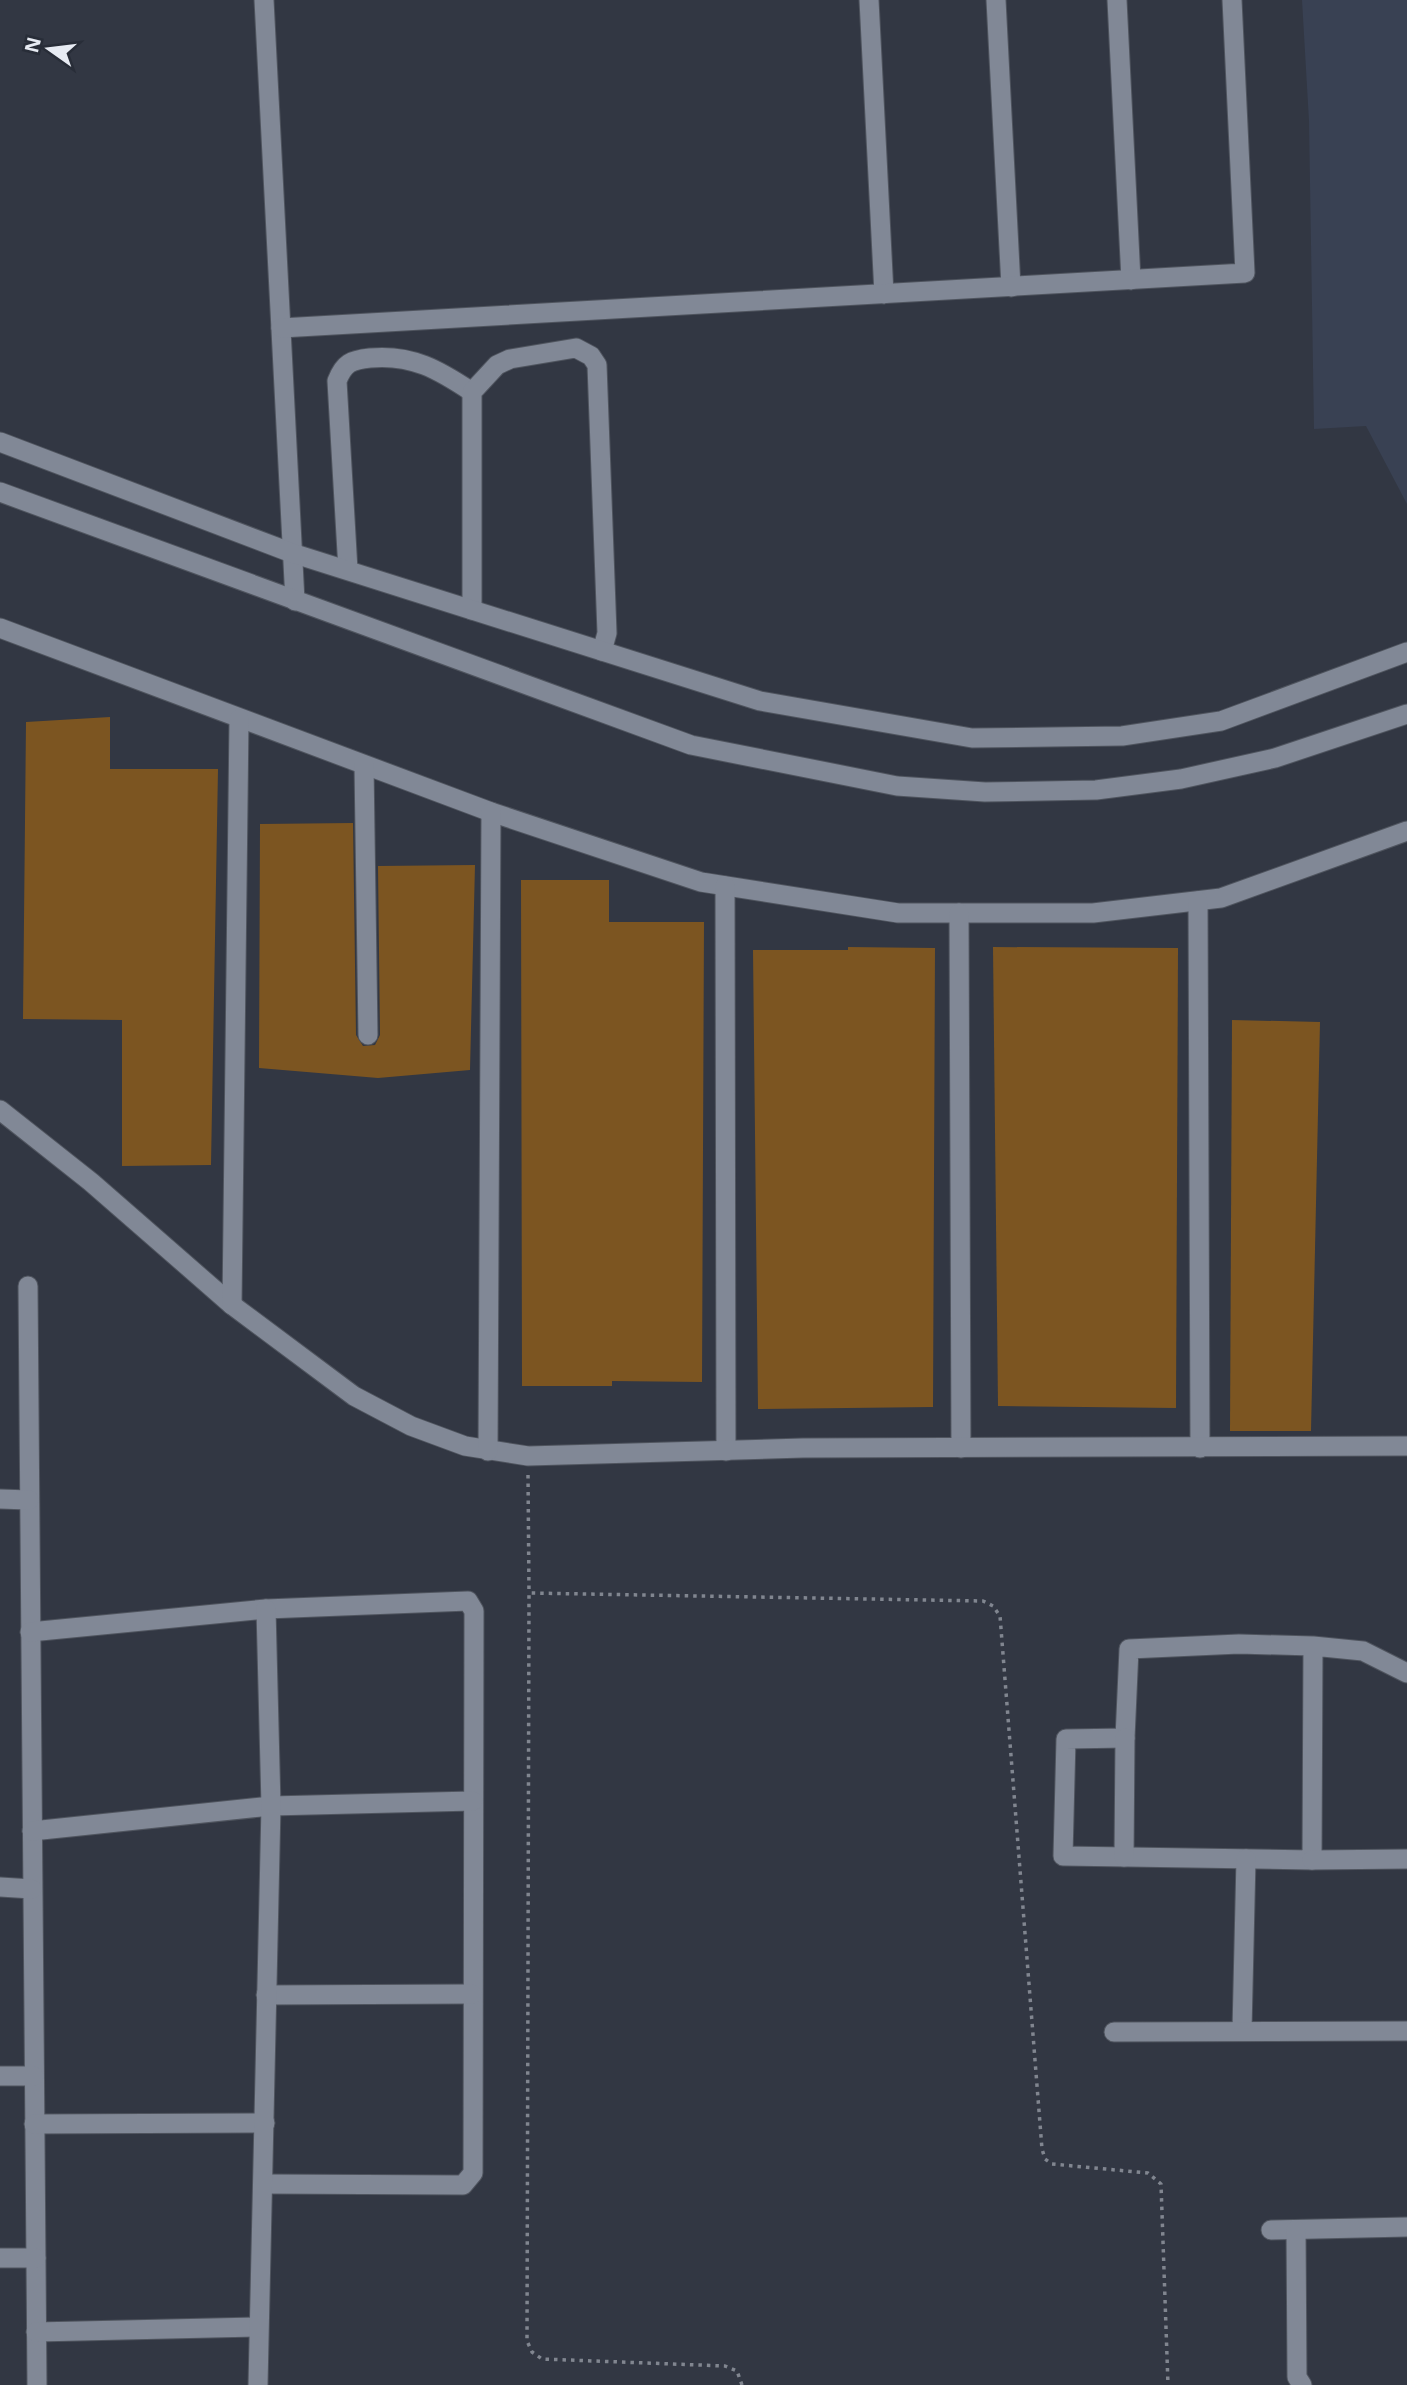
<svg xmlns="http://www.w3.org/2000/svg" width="1407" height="2385" font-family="'Noto Sans',sans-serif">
<rect width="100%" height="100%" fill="#323743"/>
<polygon fill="#394153" points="1302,0 1407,0 1407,504 1366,426 1314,429 1309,121"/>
<g fill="#7c5521">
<polygon points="110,717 110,769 218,769 211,1165 122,1166 122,1020 23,1019 26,722"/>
<polygon points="353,823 356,1035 363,1046 375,1045 380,1035 378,866 475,865 470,1070 378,1078 259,1068 260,824"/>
<polygon points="521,880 609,880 609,922 704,922 702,1382 612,1381 612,1386 522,1386"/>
<polygon points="848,947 935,948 933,1407 758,1409 753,950 848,950"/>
<polygon points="993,947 1178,948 1176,1408 998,1406"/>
<polygon points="1232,1020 1320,1022 1311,1431 1230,1431"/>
</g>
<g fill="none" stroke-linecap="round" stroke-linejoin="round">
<defs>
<g id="minor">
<polyline points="264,0 295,601"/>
<polyline points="869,0 884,294"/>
<polyline points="996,0 1011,287"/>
<polyline points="1117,0 1131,280"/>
<polyline points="281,328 1245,273 1232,0"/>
<path d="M 348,570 L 337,381 C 344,363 351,360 370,358 C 412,354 439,370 472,392"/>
<polyline points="472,610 472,392 497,365 510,359 576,348 591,356 597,365 607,633 602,651"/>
<polyline points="0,628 491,812 701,882 898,913 1093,913 1221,898 1407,831"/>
<polyline points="364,765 368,1035"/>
<polyline points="725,886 726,1451"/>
<polyline points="1198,901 1200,1448"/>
<polyline points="959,913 961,1448"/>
<polyline points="0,1110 91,1182 232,1305 354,1396 411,1426 465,1446 528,1456 803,1448 1407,1446"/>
<polyline points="28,1286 37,2385"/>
<polyline points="232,1305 239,719"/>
<polyline points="488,1451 491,812"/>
<polyline points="0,1499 29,1500"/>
<polyline points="30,1632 266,1609 468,1601 474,1611 473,2173 463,2185 264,2184"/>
<polyline points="1313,1646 1312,1860 1063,1856 1066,1739 1125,1738 1129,1649 1239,1644 1313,1646 1363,1651 1407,1673"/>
<polyline points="32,1831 271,1806 473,1801"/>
<polyline points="1124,1857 1125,1738"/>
<polyline points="1312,1860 1407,1859"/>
<polyline points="0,1887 32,1889"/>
<polyline points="266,1995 472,1994"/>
<polyline points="1242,2030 1246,1859"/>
<polyline points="1114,2032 1407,2031"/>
<polyline points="0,2076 34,2076"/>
<polyline points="34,2124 265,2123"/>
<polyline points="1271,2230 1407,2227"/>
<polyline points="1296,2230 1297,2377 1302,2385"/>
<polyline points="0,2258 36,2258"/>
<polyline points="36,2332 258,2327"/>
<polyline points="258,2385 271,1806 266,1609"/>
</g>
<g id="tertiary">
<polyline points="0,442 292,553 760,701 972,738 1122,736 1221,721 1407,652"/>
<polyline points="0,492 691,745 897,786 985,792 1096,790 1181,779 1275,758 1407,714"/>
</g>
</defs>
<use href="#minor" stroke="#4f545e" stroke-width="21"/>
<use href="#tertiary" stroke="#4f545e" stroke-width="21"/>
<g stroke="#818690" stroke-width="3.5" stroke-dasharray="3.5 5" stroke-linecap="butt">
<polyline points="528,1475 529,1593"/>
<polyline points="742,2385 737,2371 725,2366 542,2359 532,2352 527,2341 529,1593 983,1601 993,1606 1000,1616 1042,2149 1045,2159 1052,2164 1148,2173 1161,2184 1168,2385"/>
</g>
<use href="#minor" stroke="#818896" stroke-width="19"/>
<use href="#tertiary" stroke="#818896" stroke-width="19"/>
</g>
<g transform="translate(49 49) rotate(284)" stroke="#282d38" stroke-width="5" paint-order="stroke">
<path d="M0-5L12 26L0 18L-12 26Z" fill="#e7ebf3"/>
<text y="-10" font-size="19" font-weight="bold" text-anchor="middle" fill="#e7ebf3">N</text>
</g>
</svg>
